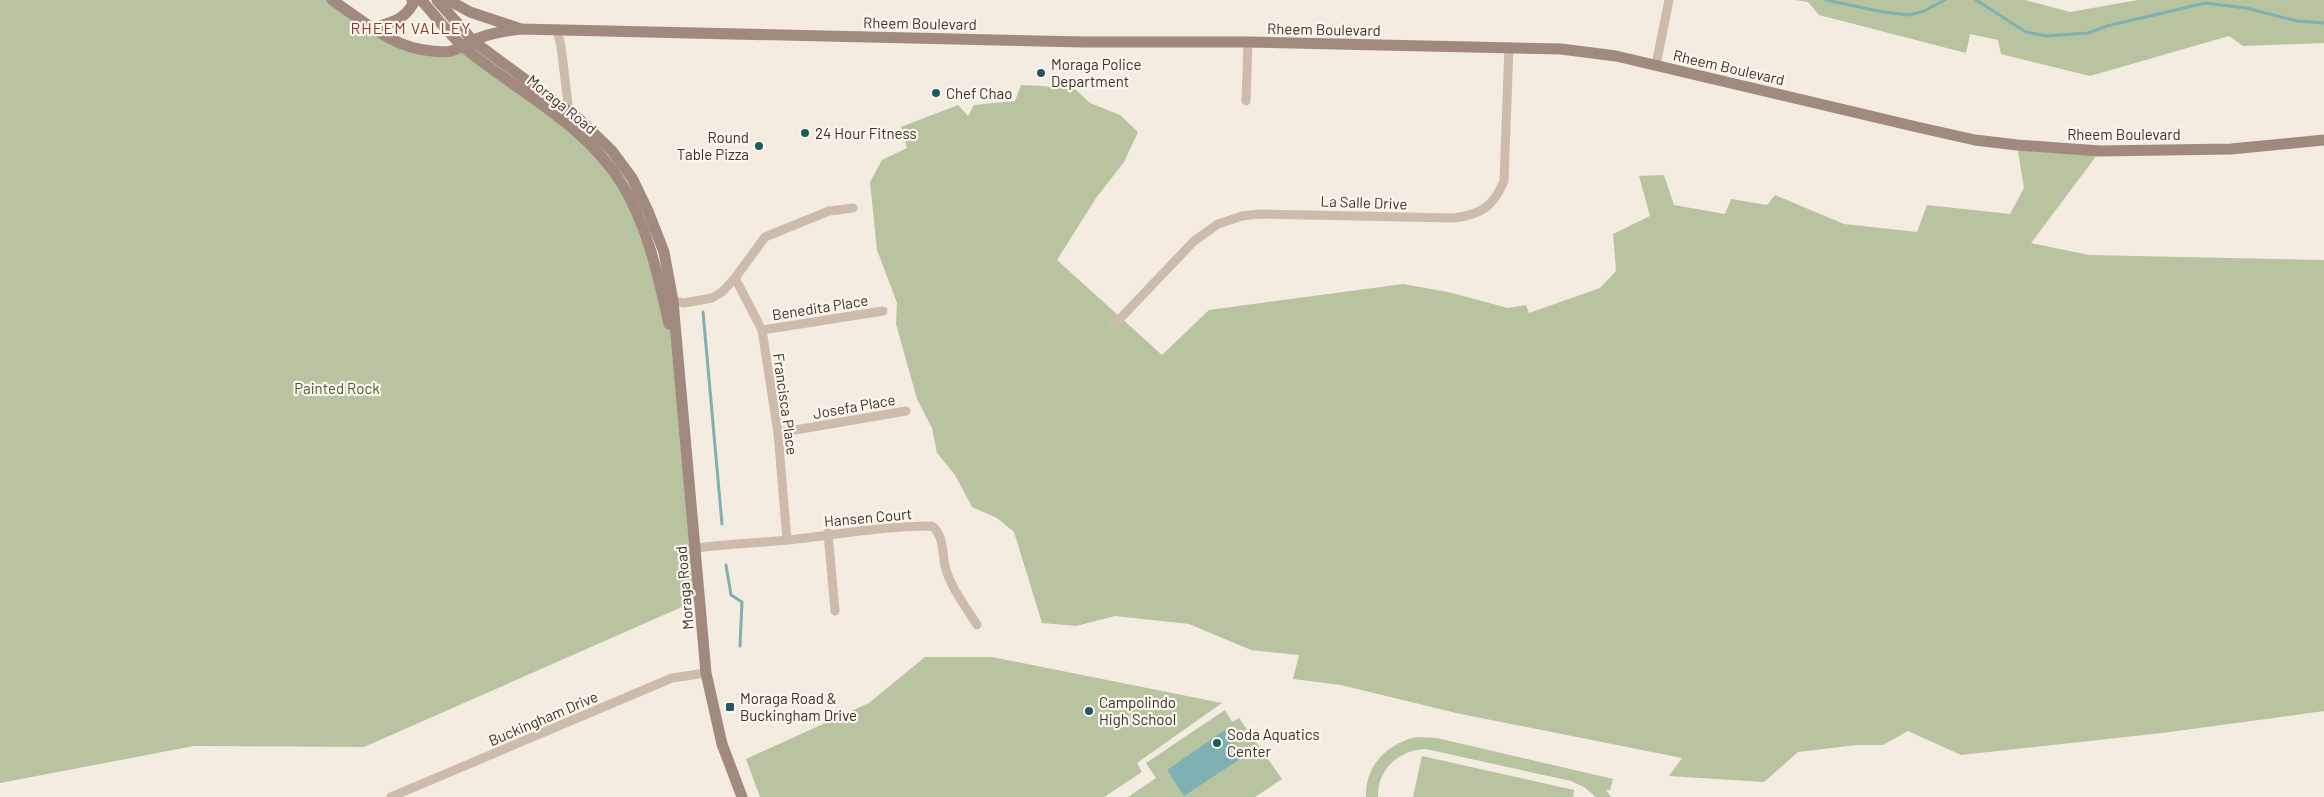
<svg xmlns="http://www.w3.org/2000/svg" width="2324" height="797" font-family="Barlow,sans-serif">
<rect width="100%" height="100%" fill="#f4ebe1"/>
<g fill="#b8c4a0">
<polygon points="0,0 332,0 414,50 463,47 604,158 654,255 680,372 700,599 364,747 194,746 0,783"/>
<polygon points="1795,0 2025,0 2070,12 2138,0 2324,0 2324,43 2243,46 2229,36 2090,76 2001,54 1998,40 1970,34 1966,53 1819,15 1808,2"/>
<polygon points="1021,85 1043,86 1076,90 1090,103 1120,115 1138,132 1124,162 1096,198 1057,260 1162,355 1209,310 1403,284 1448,292 1508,308 1526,305 1529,313 1600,288 1616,271 1613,234 1650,216 1639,176 1664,175 1674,205 1725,214 1731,199 1767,205 1775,195 1844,224 1917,232 1927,205 2010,214 2024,188 2017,145 2100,151 2031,243 2089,255 2324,260 2324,711 2162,733 1961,755 1908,731 1883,745 1857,745 1798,752 1764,782 1669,776 1682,758 1456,713 1341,685 1293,679 1299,655 1251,650 1189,624 1115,616 1076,626 1042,623 1014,532 997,518 972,507 955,475 937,453 932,428 917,399 896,324 897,303 877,250 870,182 882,160 907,148 901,127 958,105 968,116 974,105 1015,101"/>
<polygon points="925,657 992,657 1222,703 1137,763 1142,772 1104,797 760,797 746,759 869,703"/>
<polygon points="1225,710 1232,722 1239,718 1282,779 1255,797 1128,797 1156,778 1146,763"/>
<path d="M 1417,737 L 1437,738 L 1613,779 L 1610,790 L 1606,790 L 1611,797 L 1596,797 L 1584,787 L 1571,781 L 1426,749 C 1399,750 1377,769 1378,797 L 1366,797 C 1365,766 1387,743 1417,737 Z"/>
<polygon points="1422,756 1574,790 1573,797 1413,797"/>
</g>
<polygon fill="#7fb0b2" points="1225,730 1243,757 1184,796 1167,770"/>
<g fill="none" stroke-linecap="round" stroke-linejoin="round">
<g stroke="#7fb0b2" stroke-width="3">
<polyline points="1826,0 1883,12 1910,15 1924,11 1945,0"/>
<polyline points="1976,0 2026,32 2047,36 2088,33 2107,26 2205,3 2246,8 2297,21 2324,23"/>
<polyline points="703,312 722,524"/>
<polyline points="726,565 731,595 742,602 740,646"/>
</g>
<g stroke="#cdbbac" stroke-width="9">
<polyline points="557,30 561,46 569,112"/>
<polyline points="1656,65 1669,0"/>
<polyline points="1246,101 1248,42"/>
<polyline points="735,278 762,330 778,433 787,540"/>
<polyline points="673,301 684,303 712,298 722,292 735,278 765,237 829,211 853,208"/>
<path d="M 1114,325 L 1194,241 L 1218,224 L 1242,216 L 1259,214 L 1454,218 C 1482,214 1493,207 1504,181 L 1509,47"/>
<polyline points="762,330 883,311"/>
<polyline points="778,433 906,411"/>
<polyline points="828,533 835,611"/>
<path d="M 696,548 C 726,544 757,543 787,540 C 835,535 883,526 932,526 C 944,536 942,552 945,566 C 950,587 966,607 977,625"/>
<polyline points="391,797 672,678 706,673"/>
</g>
<g stroke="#a18a7d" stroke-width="11">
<path d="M 332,0 C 363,21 393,48 432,51 C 438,51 445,53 451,51 C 459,49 465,45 472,41 C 486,34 504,31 520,29 L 1084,42 L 1248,42 L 1561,49 L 1616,56 L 1917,127 L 1975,140 L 2017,145 L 2100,151 L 2231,149 L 2324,140"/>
<path d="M 421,0 C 436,16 450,36 467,50 C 520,93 586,125 622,184 C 648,227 658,276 669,324"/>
<polyline points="437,0 473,41 579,119 612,151 632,178 648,211 664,252 673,301 706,673 722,744 742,797"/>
<polyline points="448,0 470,12 518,28"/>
<path d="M 373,28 C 390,23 403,21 413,4 L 412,0"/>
</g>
</g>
<g fill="#1f5a5e" stroke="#fbf5ee" stroke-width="2">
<circle cx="1041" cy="73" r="5"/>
<circle cx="936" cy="93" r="5"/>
<circle cx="805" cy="133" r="5"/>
<circle cx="759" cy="146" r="5"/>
<rect x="725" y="702" width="10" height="10" rx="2.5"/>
<circle cx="1089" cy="711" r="5"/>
<circle cx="1217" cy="743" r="5"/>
</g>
<g text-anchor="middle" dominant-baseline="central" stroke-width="4.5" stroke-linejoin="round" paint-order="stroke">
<g font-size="15" fill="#3b302b" stroke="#fbf5ee">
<text transform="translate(920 23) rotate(1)">Rheem Boulevard</text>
<text transform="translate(1324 29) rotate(1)">Rheem Boulevard</text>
<text transform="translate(1729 67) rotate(13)">Rheem Boulevard</text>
<text transform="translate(562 104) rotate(39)">Moraga Road</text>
<text x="2124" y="134">Rheem Boulevard</text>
<text transform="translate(1364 202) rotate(2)">La Salle Drive</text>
<text transform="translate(820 307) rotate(-9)">Benedita Place</text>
<text transform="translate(786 404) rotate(82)">Francisca Place</text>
<text transform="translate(854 406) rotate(-10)">Josefa Place</text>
<text transform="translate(868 517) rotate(-5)">Hansen Court</text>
<text transform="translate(684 588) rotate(-95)">Moraga Road</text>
<text transform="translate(543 718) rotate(-23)">Buckingham Drive</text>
</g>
<g font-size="15" fill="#3b302b" stroke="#fbf5ee" text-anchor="start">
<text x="1051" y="64">Moraga Police<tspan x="1051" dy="17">Department</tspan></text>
<text x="946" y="93">Chef Chao</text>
<text x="815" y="133">24 Hour Fitness</text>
<text x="749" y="137" text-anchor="end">Round<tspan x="749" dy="17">Table Pizza</tspan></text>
<text x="740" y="698">Moraga Road &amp;<tspan x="740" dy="17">Buckingham Drive</tspan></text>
<text x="1099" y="702">Campolindo<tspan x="1099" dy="17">High School</tspan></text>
<text x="1227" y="734">Soda Aquatics<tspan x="1227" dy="17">Center</tspan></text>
</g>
<g font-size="15" fill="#4a5a2e" stroke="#fbf5ee">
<text x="337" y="388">Painted Rock</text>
</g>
<g font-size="16" letter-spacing="1" fill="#8c3b22" stroke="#fbf5ee">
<text x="411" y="27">RHEEM VALLEY</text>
</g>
</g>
</svg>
